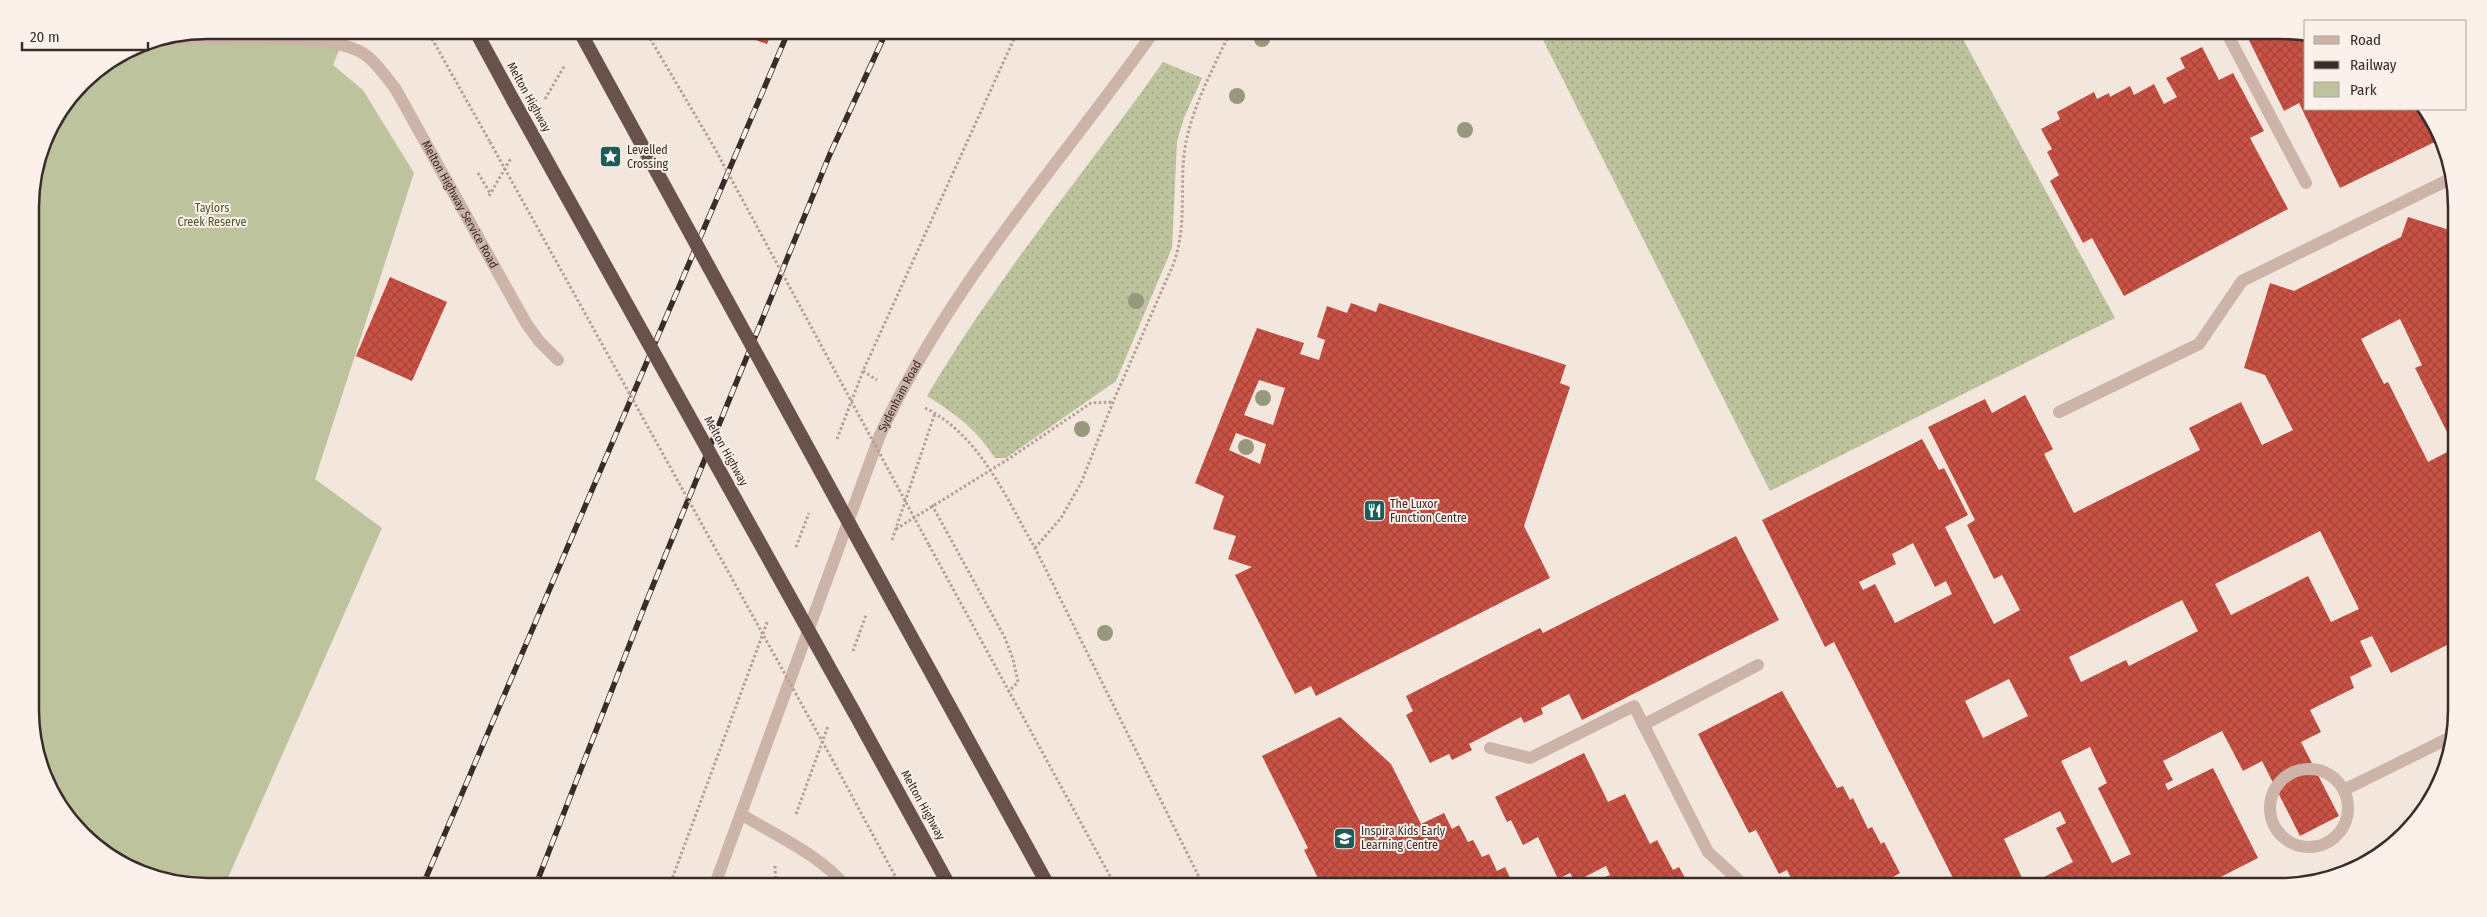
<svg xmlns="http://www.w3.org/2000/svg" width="2487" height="917" font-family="'Fira Sans Condensed',sans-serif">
<defs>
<pattern id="grass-dots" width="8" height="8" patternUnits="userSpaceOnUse" patternTransform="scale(1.25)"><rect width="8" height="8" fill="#bcc39d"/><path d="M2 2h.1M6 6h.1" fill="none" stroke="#9a9f80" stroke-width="1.8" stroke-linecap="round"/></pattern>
<pattern id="building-cross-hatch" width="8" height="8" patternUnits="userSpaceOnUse" patternTransform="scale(1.25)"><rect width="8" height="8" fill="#ca5245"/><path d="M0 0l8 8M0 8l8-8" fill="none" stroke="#a5443a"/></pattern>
</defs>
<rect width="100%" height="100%" fill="#f3e6dd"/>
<g fill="url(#grass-dots)">
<polygon points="1538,30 1958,30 2115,318 1770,491"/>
<path d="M 1163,62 L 1202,78 L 1184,118 L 1177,141 L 1172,248 L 1116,381 L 1006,458 L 995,458 C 976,429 957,415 927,396 C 997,277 1084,174 1163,62 Z"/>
</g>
<polygon fill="#bcc39d" points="207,30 347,30 333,65 363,90 414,173 315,479 382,528 224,887 207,887 150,878 74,827 33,745 30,195 48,128 90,74 139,43"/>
<g fill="url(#building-cross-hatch)" fill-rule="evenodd">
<polygon points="728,30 773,30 767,44"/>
<polygon points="2244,30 2280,30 2306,34 2306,109 2425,109 2443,138 2340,188 2299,103 2284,111"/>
<polygon points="2202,47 2219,80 2233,73 2264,131 2250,138 2288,209 2124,296 2092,238 2083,243 2050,181 2059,175 2047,152 2052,149 2041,129 2060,119 2057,112 2094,92 2097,99 2109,93 2110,97 2130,86 2134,95 2154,84 2164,104 2177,97 2166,78 2185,68 2180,58"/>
<path d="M 2408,217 L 2456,232 L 2456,515 L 2448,520 L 2456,538 L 2457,640 L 2391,673 L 2372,636 L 2360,641 L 2372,666 L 2350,677 L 2354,688 L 2310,710 L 2321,732 L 2301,742 L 2339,816 L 2300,836 L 2262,761 L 2243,771 L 2222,731 L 2163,761 L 2173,780 L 2165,784 L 2168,790 L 2213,768 L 2258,858 L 2201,887 L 2025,887 L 2073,862 L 2056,828 L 2066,823 L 2060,811 L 2004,839 L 2023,880 L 2010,887 L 1945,887 L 1955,882 L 1834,642 L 1825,647 L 1762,520 L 1922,439 L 1939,470 L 1944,468 L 1968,515 L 1945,527 L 1994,624 L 2020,610 L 2002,575 L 1994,579 L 1967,525 L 1975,520 L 1928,427 L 1985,399 L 1992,413 L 2025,395 L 2053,449 L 2044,454 L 2074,513 L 2200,450 L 2189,428 L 2241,402 L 2262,445 L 2293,430 L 2265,375 L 2244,368 L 2270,283 L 2294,291 L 2401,237 ZM 2400,319 L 2422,365 L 2415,368 L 2455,448 L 2428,462 L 2388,382 L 2384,384 L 2361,339 ZM 2320,531 L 2359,609 L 2331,622 L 2308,576 L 2231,615 L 2215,584 ZM 1913,543 L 1935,587 L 1946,581 L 1952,594 L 1895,623 L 1875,584 L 1863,590 L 1859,582 L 1896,564 L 1892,554 ZM 2182,600 L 2198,631 L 2129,666 L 2126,660 L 2081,682 L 2069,657 ZM 2009,679 L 2028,716 L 1983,738 L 1965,701 ZM 2090,747 L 2107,783 L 2098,788 L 2131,854 L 2112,863 L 2061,761 Z"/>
<polygon points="390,277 447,302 412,381 356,356"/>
<path d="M 1351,303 L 1376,312 L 1379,303 L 1566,365 L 1560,383 L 1570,387 L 1524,526 L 1550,578 L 1316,696 L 1311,686 L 1295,694 L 1235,575 L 1252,567 L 1228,559 L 1236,536 L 1213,529 L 1224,496 L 1195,483 L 1257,328 L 1304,343 L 1300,354 L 1319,360 L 1325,340 L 1317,337 L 1327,306 L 1347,313 ZM 1259,380 L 1285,388 L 1273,425 L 1244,415 ZM 1236,433 L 1266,444 L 1260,464 L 1229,450 Z"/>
<polygon points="1736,536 1779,620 1582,720 1569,694 1541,708 1543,714 1524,723 1521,717 1469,744 1472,750 1452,760 1449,754 1430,763 1406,715 1413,711 1406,696 1540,628 1543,633"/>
<polygon points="1782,691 1837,788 1843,786 1850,800 1853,798 1868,829 1872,827 1881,844 1884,842 1900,873 1874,887 1795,887 1787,870 1779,874 1756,830 1749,833 1698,734"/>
<polygon points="1340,717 1391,764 1421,824 1444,813 1452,829 1459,825 1468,842 1473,840 1482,857 1489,854 1497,871 1505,867 1513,884 1519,881 1523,887 1328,887 1323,878 1319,880 1304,850 1308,848 1262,756"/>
<polygon points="1584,753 1608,802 1625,794 1650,844 1657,840 1673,870 1679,867 1689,885 1604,887 1600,879 1610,875 1606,866 1575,882 1570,873 1558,879 1538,837 1523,845 1511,820 1507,822 1495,797"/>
</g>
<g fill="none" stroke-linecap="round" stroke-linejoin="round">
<g stroke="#b89e93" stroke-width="3" stroke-dasharray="2.5 2.5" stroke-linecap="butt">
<polyline points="427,30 490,142"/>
<polyline points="545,99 565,65"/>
<polyline points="478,173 490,193"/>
<polyline points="489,196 511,158"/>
<polyline points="863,371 877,380"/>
<path d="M 925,408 C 980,435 1006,498 1035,548 L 1204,887"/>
<polyline points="837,439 863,371 1018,30"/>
<polyline points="932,505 1005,638 1013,659 1018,682 1008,692"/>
<polyline points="896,529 1010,458 1091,403 1113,402"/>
<polyline points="892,540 935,413"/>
<polyline points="929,545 1116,887"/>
<polyline points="796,547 809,513"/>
<path d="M 1035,548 L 1061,518 L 1081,483 L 1113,402 L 1173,265 C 1187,227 1180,193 1184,155 C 1189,112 1213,69 1231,30"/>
<polyline points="853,651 866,615"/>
<polyline points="832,759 901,887"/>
<polyline points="796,814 828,726"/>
<polyline points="775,866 776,887"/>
<polyline points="669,887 768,620"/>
</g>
<g stroke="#ccb4a9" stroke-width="12">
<polyline points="2225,30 2306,183"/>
<path id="s1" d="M 160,39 C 209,40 321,30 361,52 C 375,60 385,76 395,88 L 526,323 L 539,341 L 558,360"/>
<polyline points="2059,412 2199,344 2242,281 2454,177"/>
<polyline points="1643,725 1758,665"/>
<polyline points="1490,748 1530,758 1634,706 1708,852 1746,887"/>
<circle cx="2309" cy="808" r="39"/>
<polyline points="2344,790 2453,736"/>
</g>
<g stroke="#ccb4a9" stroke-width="12">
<path d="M 741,814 C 776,836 821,855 846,887"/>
<path id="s2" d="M 714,887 L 880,435 C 949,285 1061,163 1155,30"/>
</g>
<g stroke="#6a524c" stroke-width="14">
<polyline points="475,30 513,100"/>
<polyline points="895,607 1049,887"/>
<polyline points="854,712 950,887"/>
</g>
<defs>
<g id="rail">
<polyline points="422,887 789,30"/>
<polyline points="535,887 645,605 830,154 887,30"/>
</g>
</defs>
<use href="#rail" stroke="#392c29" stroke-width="5.5"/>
<use href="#rail" stroke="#fbf1ea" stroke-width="4" stroke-dasharray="11" stroke-linecap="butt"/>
<g stroke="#b89e93" stroke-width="3" stroke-dasharray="2.5 2.5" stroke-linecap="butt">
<polyline points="645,30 714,147 929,545"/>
<polyline points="490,142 832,759"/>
</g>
<g stroke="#6a524c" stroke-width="14">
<polyline points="579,30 895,607"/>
<polyline points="513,100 854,712"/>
</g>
</g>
<g fill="#98987c">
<circle cx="1262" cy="39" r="8"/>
<circle cx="1237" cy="96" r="8"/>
<circle cx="1465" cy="130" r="8"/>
<circle cx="1136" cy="301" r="8"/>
<circle cx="1263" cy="398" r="8"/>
<circle cx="1082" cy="429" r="8"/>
<circle cx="1246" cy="447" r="8"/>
<circle cx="1105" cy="633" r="8"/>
</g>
<defs>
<symbol id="sight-square" viewBox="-11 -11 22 22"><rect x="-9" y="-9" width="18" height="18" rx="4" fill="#1d5c58" stroke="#fbf1ea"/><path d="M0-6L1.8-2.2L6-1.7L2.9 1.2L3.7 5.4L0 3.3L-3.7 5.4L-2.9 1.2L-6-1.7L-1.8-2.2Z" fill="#fff"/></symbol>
<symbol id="restaurant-square" viewBox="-11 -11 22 22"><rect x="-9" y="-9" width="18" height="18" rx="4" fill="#1d5c58" stroke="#fbf1ea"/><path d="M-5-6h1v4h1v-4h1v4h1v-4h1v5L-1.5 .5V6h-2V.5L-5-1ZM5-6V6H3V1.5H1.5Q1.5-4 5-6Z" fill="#fff"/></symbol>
<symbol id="school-square" viewBox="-11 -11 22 22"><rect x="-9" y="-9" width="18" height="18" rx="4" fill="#1d5c58" stroke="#fbf1ea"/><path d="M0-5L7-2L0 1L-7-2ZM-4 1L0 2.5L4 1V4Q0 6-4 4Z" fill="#fff"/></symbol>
</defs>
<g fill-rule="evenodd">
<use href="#sight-square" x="598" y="144" width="25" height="25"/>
<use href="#restaurant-square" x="1362" y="498" width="25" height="25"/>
<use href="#school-square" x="1332" y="826" width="25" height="25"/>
</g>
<g text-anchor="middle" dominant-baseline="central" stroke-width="4" stroke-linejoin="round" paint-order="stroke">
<g font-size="12" fill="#392c29" stroke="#fbf1ea">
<text transform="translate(529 97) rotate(61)">Melton Highway</text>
<text stroke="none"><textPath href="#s1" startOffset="386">Melton Highway Service Road</textPath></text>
<text stroke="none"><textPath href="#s2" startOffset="525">Sydenham Road</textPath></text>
<text transform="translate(726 451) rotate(61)">Melton Highway</text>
<text transform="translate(923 805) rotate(61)">Melton Highway</text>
</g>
<g font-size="12" fill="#392c29" stroke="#fbf1ea" text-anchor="start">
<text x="627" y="150">Levelled<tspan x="627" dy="14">Crossing</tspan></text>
<text x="1390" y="504">The Luxor<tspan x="1390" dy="14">Function Centre</tspan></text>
<text x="1361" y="831">Inspira Kids Early<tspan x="1361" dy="14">Learning Centre</tspan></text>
</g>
<g font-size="12" fill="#4e582c" stroke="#fbf1ea">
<text x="212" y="208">Taylors<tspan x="212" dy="14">Creek Reserve</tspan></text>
</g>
</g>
<path d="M0 0H2487V917H0ZM207 39H2280A168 168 0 0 1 2448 207V710A168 168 0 0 1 2280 878H207A168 168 0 0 1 39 710V207A168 168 0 0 1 207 39Z" fill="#fbf1ea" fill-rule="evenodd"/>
<path fill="none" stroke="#392c29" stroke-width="2.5" d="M207 39H2280A168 168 0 0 1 2448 207V710A168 168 0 0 1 2280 878H207A168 168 0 0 1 39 710V207A168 168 0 0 1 207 39Z"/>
<rect x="2304" y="20" width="162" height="90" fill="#fbf1ea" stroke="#ada29d"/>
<rect x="2314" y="36" width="25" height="8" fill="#ccb4a9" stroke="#ada29d"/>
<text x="2350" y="45" font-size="15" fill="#392c29">Road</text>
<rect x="2314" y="61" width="25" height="8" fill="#392c29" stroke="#ada29d"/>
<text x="2350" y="70" font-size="15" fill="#392c29">Railway</text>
<rect x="2314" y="82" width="25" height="15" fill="#bcc39d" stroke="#ada29d"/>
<text x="2350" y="95" font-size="15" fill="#392c29">Park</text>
<path d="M22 42v8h126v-8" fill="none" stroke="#392c29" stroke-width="2.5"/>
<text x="30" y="42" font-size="15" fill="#392c29" stroke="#fbf1ea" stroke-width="4" paint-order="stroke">20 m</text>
</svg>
